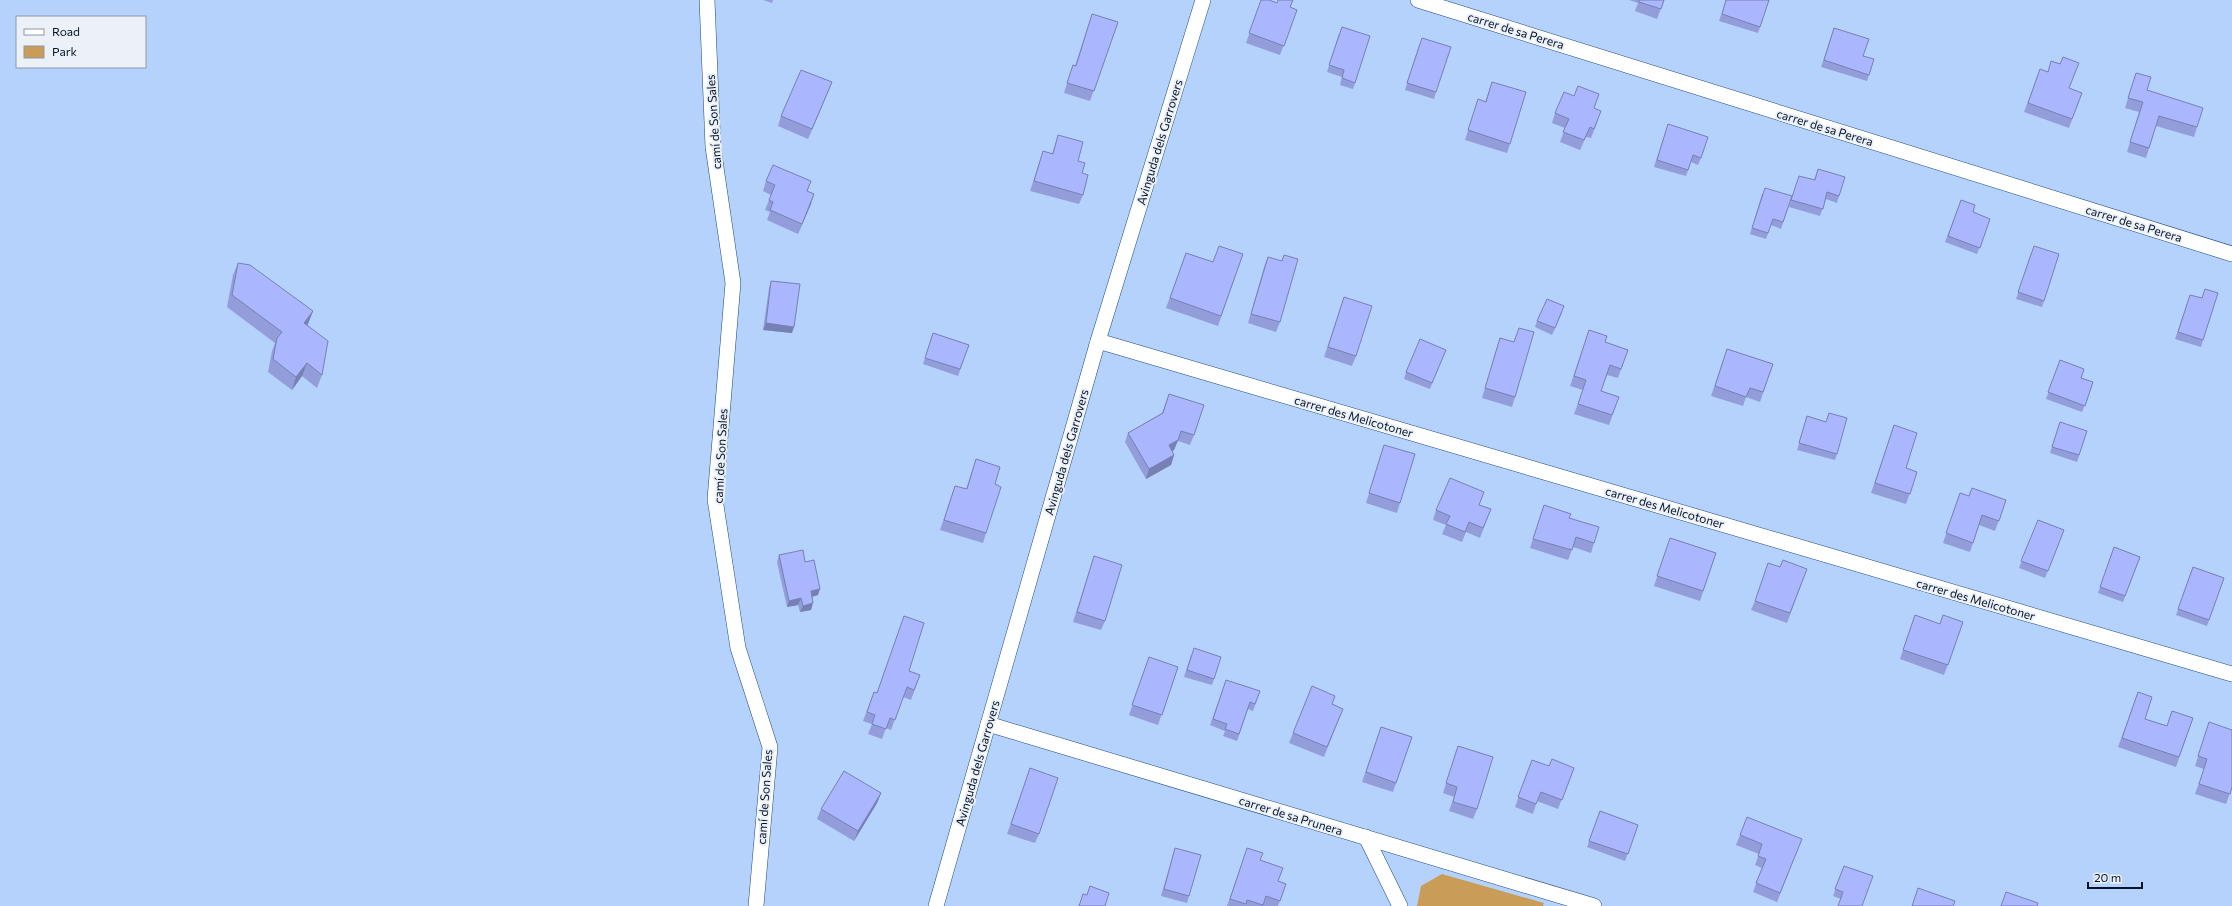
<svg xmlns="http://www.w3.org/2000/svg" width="2232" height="906" font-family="Commissioner,sans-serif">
<rect width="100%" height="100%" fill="#b4d2fb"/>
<polygon fill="#c99c57" points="1442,874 1544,903 1543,906 1417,906 1421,886"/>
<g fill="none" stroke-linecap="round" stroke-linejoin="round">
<defs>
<g id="street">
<polyline points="707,0 713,147 733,283 715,499 738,648 770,747 756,906"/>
<polyline points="1418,0 2232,254"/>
<polyline points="1098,341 2232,674"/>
<polyline points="988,724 1594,906"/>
<polyline points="1366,837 1400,906"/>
<polyline points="936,906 1098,341 1203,0"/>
</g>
</defs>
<use href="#street" stroke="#1c4984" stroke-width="16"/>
<use href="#street" stroke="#fff" stroke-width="15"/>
</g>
<g fill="#929dda">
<polygon points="763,0 773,0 772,3"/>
<polygon points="1261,0 1297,10 1280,55 1246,43"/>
<polygon points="1629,0 1664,0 1657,19 1635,11 1638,3"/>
<polygon points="1726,0 1769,0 1758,33 1719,21"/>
<polygon points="1092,14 1118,22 1090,101 1064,93 1073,65 1075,66"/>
<polygon points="1834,28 1863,56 1874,59 1867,81 1821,67"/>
<polygon points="1339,33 1355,83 1353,89 1340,85 1342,77 1327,72"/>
<polygon points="1419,45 1436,92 1434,99 1405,90"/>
<polygon points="2040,69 2069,88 2082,93 2069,128 2024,112"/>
<polygon points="2136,73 2147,90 2197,127 2194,137 2156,126 2146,158 2127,152 2139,112 2125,108"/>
<polygon points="832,82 808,139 778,126 781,116"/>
<polygon points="1492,82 1510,144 1507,153 1465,140 1478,99 1485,102"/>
<polygon points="1594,108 1598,120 1591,138 1586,137 1580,150 1560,142 1565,128 1552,123 1555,113"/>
<polygon points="1668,124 1701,158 1698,165 1691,162 1686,176 1654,167"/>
<polygon points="1058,135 1078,161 1082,173 1083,195 1079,204 1030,191 1043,151 1052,154"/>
<polygon points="1818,169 1839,196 1837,203 1826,199 1820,216 1789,207 1799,176 1814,180"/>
<polygon points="766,181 811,181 807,191 811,204 798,234 767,220 770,212 765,210 771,195 763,191"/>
<polygon points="1762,194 1792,196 1781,229 1771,225 1766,239 1750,234"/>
<polygon points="1961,200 1973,212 1990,219 1977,254 1945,242"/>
<polygon points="1186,253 1213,262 1243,254 1218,326 1166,308"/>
<polygon points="2031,253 2044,301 2042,307 2016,299"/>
<polygon points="1268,257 1280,322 1276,332 1248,323 1264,267"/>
<polygon points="238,263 313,311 307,326 322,375 317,388 302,376 292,390 268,372 272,351 275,343 227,307 233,275"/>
<polygon points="771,281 792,333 763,330 769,288"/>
<polygon points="2190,295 2203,340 2201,347 2175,339"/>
<polygon points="1344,297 1356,356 1352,366 1324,357"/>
<polygon points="1562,313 1552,335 1535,327 1537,321"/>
<polygon points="1519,328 1515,397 1512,407 1482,398 1497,347 1500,338 1514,342"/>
<polygon points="1589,330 1605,342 1628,350 1618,378 1607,375 1601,391 1619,397 1609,425 1574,414 1583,390 1570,386"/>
<polygon points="933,333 969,345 958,376 923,364"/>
<polygon points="1727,349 1773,364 1760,402 1746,397 1743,406 1711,396"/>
<polygon points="1443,356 1430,389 1404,379 1406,372"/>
<polygon points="2060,360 2081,378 2093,382 2082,412 2046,399"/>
<polygon points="1169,394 1194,435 1190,445 1178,441 1174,450 1172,451 1174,455 1171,465 1146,479 1125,442 1128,433 1162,413"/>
<polygon points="1829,413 1837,454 1835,460 1797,450 1807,416 1826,422"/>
<polygon points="2060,422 2087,431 2077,462 2050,453"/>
<polygon points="1894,425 1906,468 1917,472 1906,504 1871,493"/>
<polygon points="1384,445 1400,503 1397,513 1366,503"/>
<polygon points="976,459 986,533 983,543 940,530 955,486 966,489"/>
<polygon points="1960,493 1969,496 2006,500 1995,531 1979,525 1970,552 1943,543"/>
<polygon points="1479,505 1491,509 1480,538 1466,532 1462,542 1442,534 1446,525 1433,520 1436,510"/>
<polygon points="1544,505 1569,518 1594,543 1591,553 1573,547 1568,560 1530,548"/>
<polygon points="2038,520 2064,530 2045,578 2019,568"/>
<polygon points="1670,538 1716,553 1700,601 1654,586"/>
<polygon points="2114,547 2140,557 2123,602 2098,593"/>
<polygon points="779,555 805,562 818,595 812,597 811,610 800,612 798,605 787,607 777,562"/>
<polygon points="1094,556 1105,621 1101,630 1073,622"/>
<polygon points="1780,567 1807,569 1787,623 1751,610 1755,601"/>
<polygon points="2193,567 2224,578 2207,626 2176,615"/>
<polygon points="1915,615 1940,624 1963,622 1944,675 1900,659"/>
<polygon points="1191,655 1214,679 1212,685 1184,677"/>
<polygon points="1149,657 1178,667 1158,725 1129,715"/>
<polygon points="909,671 920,675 911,700 903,697 891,730 886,728 882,739 868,734 872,724 863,721 874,692 877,693"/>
<polygon points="1226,680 1260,691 1253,711 1248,709 1237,741 1223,736 1225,731 1210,725"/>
<polygon points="2138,692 2145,719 2167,726 2193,718 2176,767 2118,747"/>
<polygon points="1335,696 1332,704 1343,709 1324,757 1289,743 1293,733"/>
<polygon points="1381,727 1412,737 1393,792 1362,782"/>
<polygon points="2206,732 2232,787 2226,804 2195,794 2204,769 2195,766"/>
<polygon points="1458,746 1477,809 1473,819 1449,811 1454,797 1443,793"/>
<polygon points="1532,760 1549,766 1574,768 1558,809 1537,801 1533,814 1515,807"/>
<polygon points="1030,768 1039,834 1035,843 1007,834"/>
<polygon points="881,793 877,803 854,841 817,819 821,809"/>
<polygon points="1600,811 1638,825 1625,861 1587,847"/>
<polygon points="1740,835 1798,849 1777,902 1753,892 1762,868 1755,865 1759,854 1736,845"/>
<polygon points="1175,848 1189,896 1187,903 1161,896"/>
<polygon points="1247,848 1260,860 1278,881 1286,884 1278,906 1227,906"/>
<polygon points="1844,866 1873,876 1841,899 1833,896"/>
</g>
<g fill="#7780b2">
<polygon points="832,82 828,92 808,139 812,129"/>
<polygon points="814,194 811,204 798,234"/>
<polygon points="313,311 308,324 299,336 304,323"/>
<polygon points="766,323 794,327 792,333 763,330"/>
<polygon points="307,363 302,376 292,390 296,377"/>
<polygon points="1178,440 1174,450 1165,455 1169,445"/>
<polygon points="1174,455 1171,465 1146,479 1149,469"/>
<polygon points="820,589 818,595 808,598 811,591"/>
<polygon points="801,598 798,605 787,607 789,601"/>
<polygon points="813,603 811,610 800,612 803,606"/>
<polygon points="881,793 877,803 854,841 858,831"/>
</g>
<g fill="#aab7fe" stroke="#7780b2">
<polygon points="1261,0 1269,0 1277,3 1278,0 1293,0 1290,7 1297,10 1284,46 1249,33"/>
<polygon points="1639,0 1664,0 1661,9 1639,2"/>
<polygon points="1726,0 1769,0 1760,27 1722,14"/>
<polygon points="1092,14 1118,22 1094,91 1067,83 1073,65 1076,66"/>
<polygon points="1342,27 1370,36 1355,83 1342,78 1344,70 1329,65"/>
<polygon points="1834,28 1869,39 1863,56 1874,59 1869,75 1824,60"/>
<polygon points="1422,38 1451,47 1436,92 1407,83"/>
<polygon points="2063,57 2079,63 2069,88 2082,93 2072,119 2028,103 2040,69 2048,72 2051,61 2060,64"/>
<polygon points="801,70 832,82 812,129 781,116"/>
<polygon points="2136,73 2151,77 2147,90 2203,108 2197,127 2159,116 2149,148 2130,142 2143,102 2128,98"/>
<polygon points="1492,82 1526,92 1510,144 1468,130 1478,99 1486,102"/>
<polygon points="1578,86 1599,94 1594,108 1601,111 1594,129 1590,127 1584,140 1563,132 1569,119 1555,113 1564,92 1574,96"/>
<polygon points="1668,124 1708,137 1701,158 1693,155 1688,170 1657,160"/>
<polygon points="1058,135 1083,142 1078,161 1085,163 1082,173 1088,175 1083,195 1034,181 1043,151 1053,154"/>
<polygon points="773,165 811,181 807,191 814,194 802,224 770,210 773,202 769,200 775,185 766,181"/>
<polygon points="1818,169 1845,177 1839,196 1827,192 1823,209 1791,200 1799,176 1815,180"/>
<polygon points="1765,188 1792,196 1783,222 1773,219 1768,233 1752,228"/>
<polygon points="1961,200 1975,205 1973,212 1990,219 1980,248 1948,236"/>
<polygon points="1219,246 1243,254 1221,316 1170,298 1186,253 1213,262"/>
<polygon points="2034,246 2059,254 2044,301 2018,292"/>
<polygon points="1284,255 1298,259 1280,322 1251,314 1268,257 1282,261"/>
<polygon points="238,263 250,265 313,311 304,323 328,341 322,375 307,363 296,377 273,359 277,338 282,332 232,295"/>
<polygon points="771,281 800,284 794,327 766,323"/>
<polygon points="2205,289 2218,293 2203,340 2178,332 2190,295 2202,298"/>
<polygon points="1344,297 1372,306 1356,356 1328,347"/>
<polygon points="1547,299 1564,306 1555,328 1537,321"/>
<polygon points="1519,328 1534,332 1515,397 1485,388 1500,338 1514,342"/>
<polygon points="1589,330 1607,336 1605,342 1628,350 1621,369 1610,365 1601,391 1619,397 1612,415 1578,404 1586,380 1574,376"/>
<polygon points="933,333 969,345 960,369 925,358"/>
<polygon points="1420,339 1446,350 1432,383 1406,372"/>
<polygon points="1727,349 1773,364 1763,392 1750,388 1746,397 1715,386"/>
<polygon points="2060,360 2084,369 2081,378 2093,382 2085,406 2048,392"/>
<polygon points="1169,394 1204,405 1194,435 1181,431 1178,440 1169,445 1174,455 1149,469 1128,433 1163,413"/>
<polygon points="1829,413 1847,418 1837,454 1799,443 1807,416 1826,422"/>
<polygon points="2060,422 2087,431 2079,455 2052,447"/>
<polygon points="1894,425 1917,433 1906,468 1917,472 1910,494 1875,483"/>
<polygon points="1384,445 1415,454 1400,503 1369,493"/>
<polygon points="976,459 1000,467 995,484 1001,487 986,533 944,520 955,486 967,489"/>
<polygon points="1450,478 1484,492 1479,505 1491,509 1483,528 1469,522 1465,532 1446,524 1450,516 1436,510"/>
<polygon points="1972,488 2006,500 1999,521 1982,515 1973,543 1946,533 1960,493 1969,496"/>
<polygon points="1544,505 1571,514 1569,518 1599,527 1594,543 1576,537 1572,550 1533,539"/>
<polygon points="2038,520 2064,530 2048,571 2021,561"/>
<polygon points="1670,538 1716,553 1703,591 1657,576"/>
<polygon points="2114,547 2140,557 2125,596 2100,587"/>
<polygon points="803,550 805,562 814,560 820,589 811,591 813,603 803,606 801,598 789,601 779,555"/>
<polygon points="1094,556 1122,565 1105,621 1077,612"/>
<polygon points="1783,560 1807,569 1790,613 1755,601 1768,563 1780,567"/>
<polygon points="2193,567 2224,578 2209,620 2178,609"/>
<polygon points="1915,615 1940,624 1943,615 1963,622 1948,665 1903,650"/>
<polygon points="904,616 924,623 909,671 920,675 914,690 907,687 895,720 890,718 886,729 872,724 875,715 867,712 874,692 877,693"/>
<polygon points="1194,648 1221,657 1214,679 1187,670"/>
<polygon points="1149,657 1178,667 1162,715 1132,705"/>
<polygon points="1226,680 1260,691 1255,704 1250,702 1239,734 1225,729 1227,724 1213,719"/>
<polygon points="1312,686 1335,696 1332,704 1343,709 1327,747 1293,733"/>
<polygon points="2138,692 2152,697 2145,719 2167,726 2172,711 2193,718 2179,757 2122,738"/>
<polygon points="2209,722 2232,730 2232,787 2230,794 2199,784 2207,759 2198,756"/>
<polygon points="1381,727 1412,737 1396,783 1366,772"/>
<polygon points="1458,746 1493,757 1477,809 1453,802 1457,787 1446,783"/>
<polygon points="1552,759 1574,768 1562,800 1541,792 1536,804 1518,797 1532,760 1549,766"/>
<polygon points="1030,768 1058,778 1039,834 1011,824"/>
<polygon points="844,771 881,793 858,831 821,809"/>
<polygon points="1600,811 1638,825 1628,854 1589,841"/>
<polygon points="1747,817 1802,839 1780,893 1756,883 1766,859 1758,856 1762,844 1740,835"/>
<polygon points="1175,848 1201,855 1189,896 1164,889"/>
<polygon points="1247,848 1263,853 1260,860 1283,868 1278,881 1286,884 1280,901 1266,896 1263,905 1247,900 1246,904 1230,899"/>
<polygon points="1844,866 1873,876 1862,906 1838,906 1843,892 1835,889"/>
<polygon points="1090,886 1109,893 1105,906 1079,906 1083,894 1087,895"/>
<polygon points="1918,888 1955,901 1953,906 1912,906"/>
<polygon points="2006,892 2038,903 2037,906 2001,906"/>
</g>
<g text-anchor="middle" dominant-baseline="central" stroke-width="4" stroke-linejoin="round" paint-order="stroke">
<g font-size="12" fill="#02122a" stroke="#ecf1f8">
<text transform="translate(1516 30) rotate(17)">carrer de sa Perera</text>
<text transform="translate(713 122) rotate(-94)">camí de Son Sales</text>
<text transform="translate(1825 127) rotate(17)">carrer de sa Perera</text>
<text transform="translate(1159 142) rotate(-73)">Avinguda dels Garrovers</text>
<text transform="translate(2134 223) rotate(17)">carrer de sa Perera</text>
<text transform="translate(1354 416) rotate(16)">carrer des Melicotoner</text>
<text transform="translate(1066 452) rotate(-74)">Avinguda dels Garrovers</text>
<text transform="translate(720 456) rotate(-87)">camí de Son Sales</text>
<text transform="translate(1665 507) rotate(16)">carrer des Melicotoner</text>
<text transform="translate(1976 599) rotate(16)">carrer des Melicotoner</text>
<text transform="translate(977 763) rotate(-74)">Avinguda dels Garrovers</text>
<text transform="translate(764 797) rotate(-86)">camí de Son Sales</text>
<text transform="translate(1291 815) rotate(17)">carrer de sa Prunera</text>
</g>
</g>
<rect x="16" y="16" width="130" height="52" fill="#ecf1f8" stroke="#8e98a6"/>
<rect x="24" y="29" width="20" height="6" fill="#ffffff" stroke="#8e98a6"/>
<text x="52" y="36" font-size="12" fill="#02122a">Road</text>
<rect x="24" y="46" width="20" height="12" fill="#c99c57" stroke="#8e98a6"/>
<text x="52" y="56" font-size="12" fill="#02122a">Park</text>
<path d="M2088 882v6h54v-6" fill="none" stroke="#02122a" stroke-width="2"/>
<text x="2094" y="882" font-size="12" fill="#02122a" stroke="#ecf1f8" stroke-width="3" paint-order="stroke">20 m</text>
</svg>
